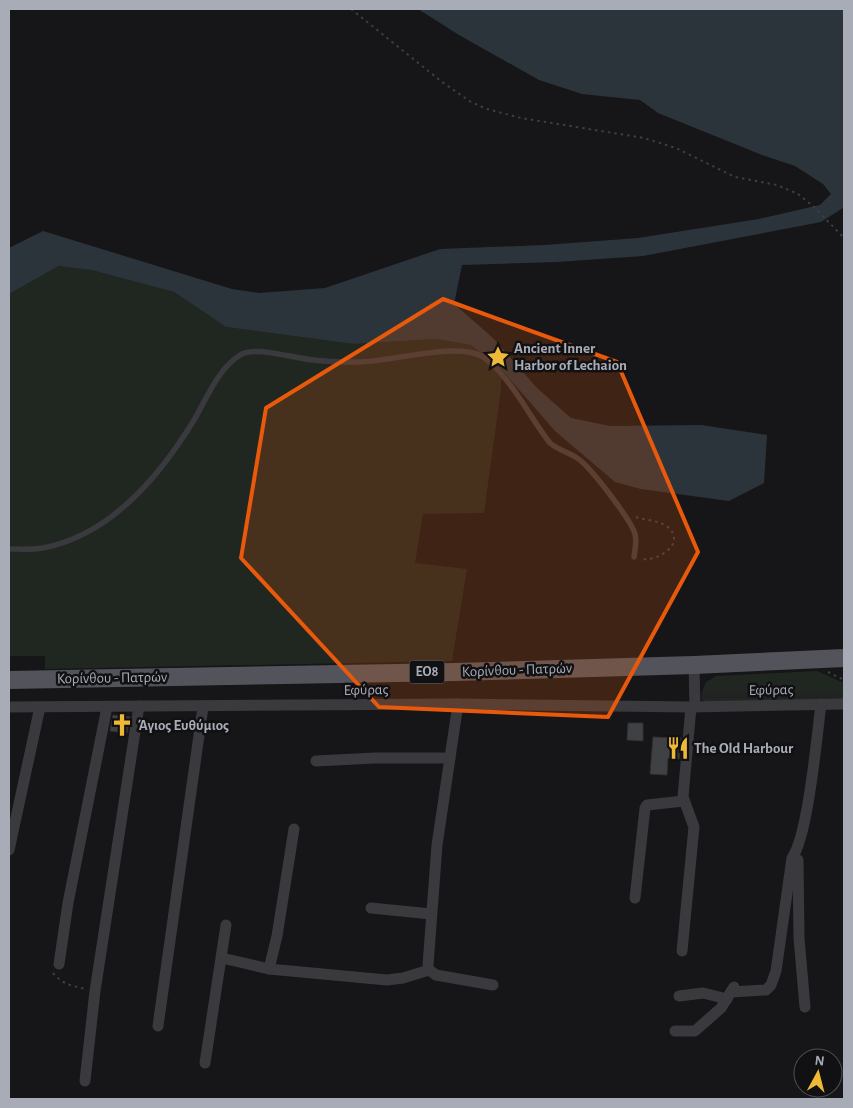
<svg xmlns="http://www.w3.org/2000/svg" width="853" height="1108" font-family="'Alegreya Sans',sans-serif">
<rect width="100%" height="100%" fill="#161618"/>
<polygon fill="#222225" points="702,692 844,692 844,697 701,698"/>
<g fill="#202721">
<polygon points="59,266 91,270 174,292 226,327 354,344 436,339 471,345 501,369 501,390 484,513 423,514 415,563 467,569 452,661 45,669 45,656 9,656 9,294"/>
<polygon points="817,671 844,683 844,692 702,692 706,682 716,676"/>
<polygon points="844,697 844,700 704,702 701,698"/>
</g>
<polygon fill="#2c343b" points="418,9 844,9 844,209 843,208 821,222 643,256 557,262 462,265 454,304 493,338 537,388 571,418 610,426 701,425 767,435 764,483 729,501 641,489 615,482 555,431 501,369 471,345 436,339 354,344 226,327 174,292 91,270 59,266 9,294 9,248 43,231 232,289 259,293 325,288 440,249 545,245 638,238 759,219 820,205 831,194 823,184 795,166 762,155 658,113 640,100 582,94 539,80 459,35"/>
<g fill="#404145" stroke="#303034">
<polygon points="113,715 130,717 127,733 110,731"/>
<polygon points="628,723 643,723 643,741 627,740"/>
<polygon points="653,737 681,738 679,759 668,758 667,775 650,774"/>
</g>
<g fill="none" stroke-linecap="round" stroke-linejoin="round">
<g stroke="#3d3e43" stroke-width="2" stroke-dasharray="2.5 4" stroke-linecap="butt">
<polyline points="351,9 442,82 471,102 487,109 521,118 644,138 676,148 735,177 777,185 798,194 814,207 844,238"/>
<path d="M 636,517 C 647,521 660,520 669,528 C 686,545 656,562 641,559"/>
<polyline points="828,672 844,680"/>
<path d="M 53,973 C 62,984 72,986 86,989"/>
</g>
<path stroke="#39393e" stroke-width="5.5" d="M 9,549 C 20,549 32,550 43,548 C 111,535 160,476 194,420 C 207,398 218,369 240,355 C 255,345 295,359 314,360 C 329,362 344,362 359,362 C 390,362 457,341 483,357 C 509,374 530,418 550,443 C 558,450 568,452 577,458 C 590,466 631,520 635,534 C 637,542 635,550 634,557"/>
<g stroke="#39393e" stroke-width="11">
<polyline points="694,665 695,707"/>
<polyline points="458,704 437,845 428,965 429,970 436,975 493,985"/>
<polyline points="9,707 458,704 691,707 844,704"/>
<polyline points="316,761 375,758 450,758"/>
<polyline points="294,829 277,936 269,969 387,980 403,978 429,970"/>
<polyline points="9,850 40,707"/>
<polyline points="798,860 799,938 805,1007"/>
<polyline points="635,898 645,808 647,805 684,801"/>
<polyline points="371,908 431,914"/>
<polyline points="682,951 694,827 683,797 691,707"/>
<polyline points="222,958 269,969"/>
<polyline points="59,964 68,903 107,707"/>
<path d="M 731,992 L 766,990 L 771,985 L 776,971 L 792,858 C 808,836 817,735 821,704"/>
<polyline points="679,996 703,993 727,999"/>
<polyline points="158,1026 203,707"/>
<polyline points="675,1031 695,1031 721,1008 734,987"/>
<polyline points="205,1063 226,925"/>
<polyline points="85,1081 95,991 139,706"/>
</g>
<polyline stroke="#53545b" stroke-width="18" points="9,680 455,672 694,665 844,658"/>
</g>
<path fill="#e8590c" fill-opacity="0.2" stroke="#e8590c" stroke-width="4" stroke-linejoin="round" d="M 443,299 L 617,362 L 698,552 L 608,717 L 379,707 L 241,558 L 266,408 Z"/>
<defs>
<symbol id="sight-bare" viewBox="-9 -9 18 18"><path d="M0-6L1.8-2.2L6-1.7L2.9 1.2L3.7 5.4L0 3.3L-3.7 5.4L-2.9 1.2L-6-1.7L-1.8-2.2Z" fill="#eeb937" stroke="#111113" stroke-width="2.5" paint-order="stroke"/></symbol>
<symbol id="church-bare" viewBox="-9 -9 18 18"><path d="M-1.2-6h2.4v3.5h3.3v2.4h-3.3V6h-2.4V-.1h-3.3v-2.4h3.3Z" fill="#eeb937" stroke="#111113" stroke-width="2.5" paint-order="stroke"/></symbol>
<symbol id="restaurant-bare" viewBox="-9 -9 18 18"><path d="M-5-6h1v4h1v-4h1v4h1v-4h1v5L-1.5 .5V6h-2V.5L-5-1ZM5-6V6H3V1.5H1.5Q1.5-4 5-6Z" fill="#eeb937" stroke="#111113" stroke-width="2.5" paint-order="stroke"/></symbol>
</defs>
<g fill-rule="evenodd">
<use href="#sight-bare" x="482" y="341" width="32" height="32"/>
<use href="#church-bare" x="106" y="709" width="32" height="32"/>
<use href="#restaurant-bare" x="662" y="732" width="32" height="32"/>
</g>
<g text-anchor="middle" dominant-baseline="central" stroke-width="5" stroke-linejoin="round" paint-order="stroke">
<rect fill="#111113" stroke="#7b7e86" stroke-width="1" x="409.5" y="660.5" width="35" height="23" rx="4"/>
<g font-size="14" font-weight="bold" fill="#a8acb7">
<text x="427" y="672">ΕΟ8</text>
</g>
<g font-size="15" font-weight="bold" fill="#a8acb7" stroke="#111113" text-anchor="start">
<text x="514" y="348">Ancient Inner<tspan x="514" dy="17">Harbor of Lechaion</tspan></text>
<text x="138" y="725">Άγιος Ευθύμιος</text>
<text x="694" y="748">The Old Harbour</text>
</g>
<g font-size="15" fill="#a8acb7" stroke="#111113">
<text transform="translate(517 670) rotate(-2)">Κορίνθου - Πατρών</text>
<text transform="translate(112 678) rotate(-1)">Κορίνθου - Πατρών</text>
<text transform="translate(366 690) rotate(-1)">Εφύρας</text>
<text transform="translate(771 690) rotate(-1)">Εφύρας</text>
</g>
</g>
<rect width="853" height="1108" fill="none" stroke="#a8acb7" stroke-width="20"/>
<g transform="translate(818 1073) rotate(7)"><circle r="24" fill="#111113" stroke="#4d4f55"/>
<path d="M0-4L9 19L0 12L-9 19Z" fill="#eeb937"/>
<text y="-8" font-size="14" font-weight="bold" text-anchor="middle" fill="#a8acb7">N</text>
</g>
</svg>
